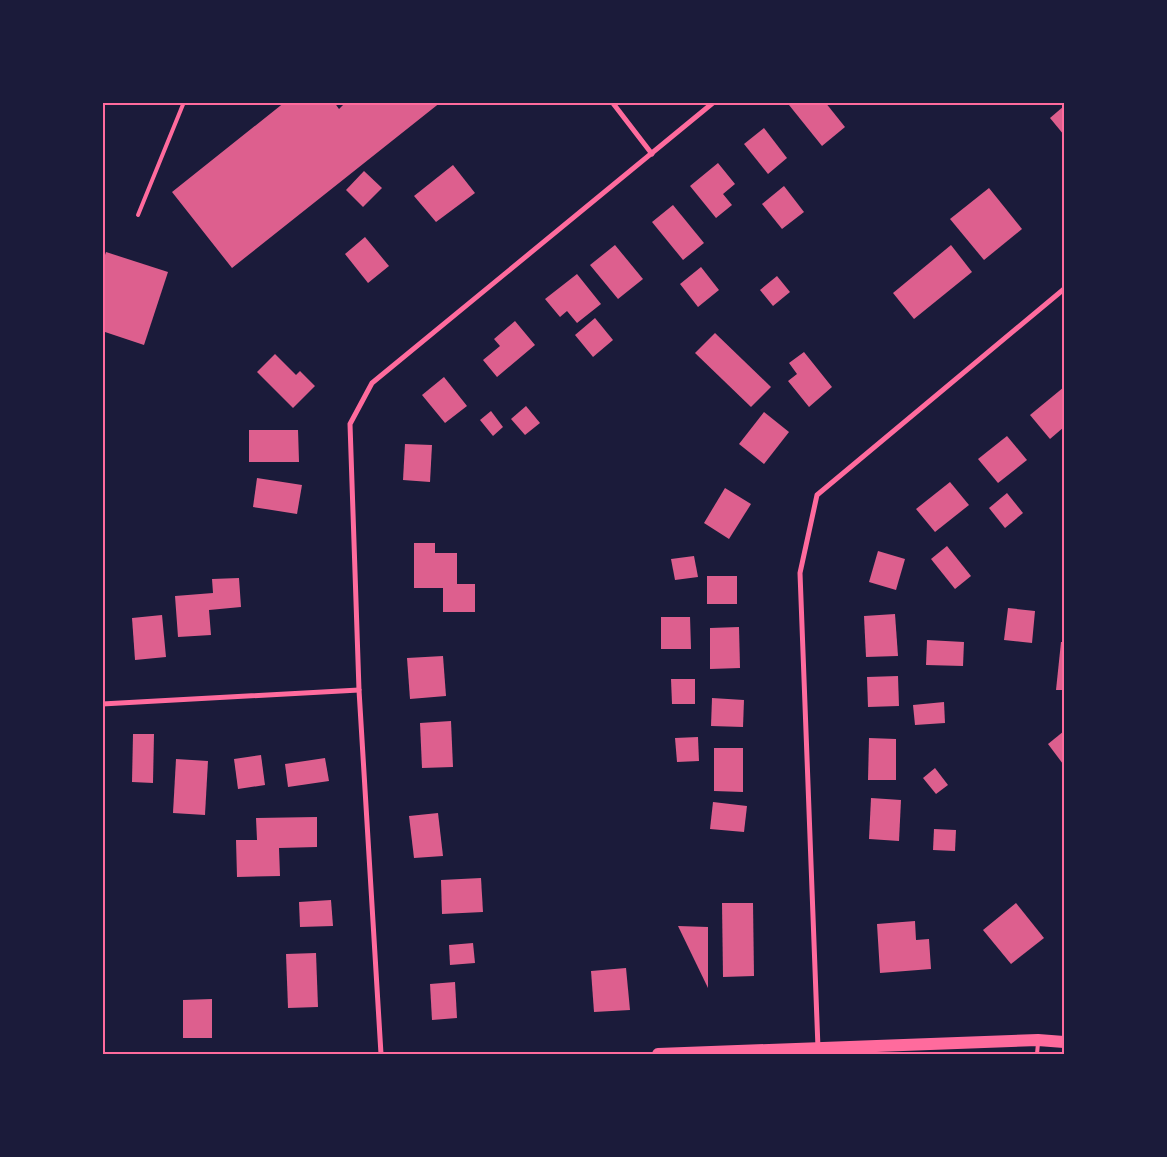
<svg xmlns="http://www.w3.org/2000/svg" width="1167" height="1157" font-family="'Titillium Web',sans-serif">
<rect width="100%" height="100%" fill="#1b1b3a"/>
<g fill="#dd5f8e">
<polygon points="285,102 334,102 339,109 346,102 441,102 232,268 172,192"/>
<polygon points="792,102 825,102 845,127 822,146 789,105"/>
<polygon points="1064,106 1064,135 1050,118"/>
<polygon points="764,128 787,158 768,174 744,144"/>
<polygon points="718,163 735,184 723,194 732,205 716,218 690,186"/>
<polygon points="453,165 475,193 436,222 414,196"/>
<polygon points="364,171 382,188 363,207 346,190"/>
<polygon points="784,186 804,212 782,229 762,204"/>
<polygon points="989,188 1022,229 984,260 950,219"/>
<polygon points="673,205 704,243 683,260 652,222"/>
<polygon points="365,237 389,266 368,283 345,254"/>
<polygon points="615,245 643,279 618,299 590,265"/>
<polygon points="951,245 972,272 914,319 893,293"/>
<polygon points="106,252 168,272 144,345 102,331 102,264"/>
<polygon points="701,267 719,290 698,307 680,284"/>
<polygon points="577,274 601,304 577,323 567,311 560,317 545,299"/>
<polygon points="777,276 790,292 773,306 760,290"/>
<polygon points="595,318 613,340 593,357 575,335"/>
<polygon points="515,321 535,345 497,377 483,360 500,346 494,339"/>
<polygon points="715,333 771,387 751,407 695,353"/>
<polygon points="804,352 832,387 809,407 788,381 797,374 789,363"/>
<polygon points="275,354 296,375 300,371 315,386 293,408 257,372"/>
<polygon points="444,377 467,406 445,423 422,395"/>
<polygon points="1064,387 1064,427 1050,439 1030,415"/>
<polygon points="526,406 540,423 525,435 511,419"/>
<polygon points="491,411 503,427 493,436 480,420"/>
<polygon points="764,412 789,432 764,464 739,444"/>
<polygon points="249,430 298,430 299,462 249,462"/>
<polygon points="1007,436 1027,460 998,483 978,459"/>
<polygon points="405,444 432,445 430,482 403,480"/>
<polygon points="257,478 302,485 297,514 253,507"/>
<polygon points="950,482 969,505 935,532 916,509"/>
<polygon points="725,488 751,504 729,539 704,523"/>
<polygon points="1007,493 1023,513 1005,528 989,508"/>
<polygon points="414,543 435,543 435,553 457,553 457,584 475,584 475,612 443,612 443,588 414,588"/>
<polygon points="947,546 971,576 955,589 931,559"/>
<polygon points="878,551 905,559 896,590 869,582"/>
<polygon points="694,556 698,577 675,580 671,559"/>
<rect x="707" y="576" width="30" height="28"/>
<polygon points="239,578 241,607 209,610 211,635 178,637 175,596 213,593 212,579"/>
<polygon points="1008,608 1035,611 1032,643 1004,640"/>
<polygon points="895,614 898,656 866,657 864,616"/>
<polygon points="162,615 166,657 135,660 132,618"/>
<polygon points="661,617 690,617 691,649 661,649"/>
<polygon points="739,627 740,668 710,669 710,628"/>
<polygon points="927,640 964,642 963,666 926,665"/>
<polygon points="1061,642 1064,642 1064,690 1056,690"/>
<polygon points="443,656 446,696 410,699 407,658"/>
<polygon points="898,676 899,706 868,707 867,677"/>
<polygon points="671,679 695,679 695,704 672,704"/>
<polygon points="712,698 744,700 743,727 711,726"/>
<polygon points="944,702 945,723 915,725 913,705"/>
<polygon points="451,721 453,767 422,768 420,723"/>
<polygon points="1064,731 1064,763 1063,764 1048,744"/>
<polygon points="133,734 154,734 153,783 132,782"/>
<polygon points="698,737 699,761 677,762 675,738"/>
<polygon points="869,738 896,739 896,780 868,780"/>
<polygon points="714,748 743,748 743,792 714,791"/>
<polygon points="261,755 265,785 238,789 234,759"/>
<polygon points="325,758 329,781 288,787 285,764"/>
<polygon points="176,759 208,761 205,815 173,813"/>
<polygon points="935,768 948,785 936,794 923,778"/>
<polygon points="871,798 901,800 899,841 869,839"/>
<polygon points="713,802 747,806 744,832 710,829"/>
<polygon points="438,813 443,856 414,858 409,816"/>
<polygon points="317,817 317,847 279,848 280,876 237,877 236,840 257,840 256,818"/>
<polygon points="934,829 956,830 955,851 933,850"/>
<polygon points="481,878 483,912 442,914 441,880"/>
<polygon points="331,900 333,926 300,927 299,902"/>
<polygon points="722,903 753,903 754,976 723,977"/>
<polygon points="1016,903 1044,938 1011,964 983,930"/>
<polygon points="915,921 916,940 929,939 931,969 880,973 877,924"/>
<polygon points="678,926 708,927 708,988"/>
<polygon points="473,943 475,963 450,965 449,945"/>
<polygon points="316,953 318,1007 288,1008 286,954"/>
<polygon points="626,968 630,1010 594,1012 591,971"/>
<polygon points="455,982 457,1018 432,1020 430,984"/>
<polygon points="212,999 212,1038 183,1038 183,1000"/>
</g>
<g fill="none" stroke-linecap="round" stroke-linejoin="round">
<g stroke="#ff6b9d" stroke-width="4">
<polyline points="138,215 184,102"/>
<polyline points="1037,1054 1038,1043"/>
</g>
<g stroke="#ff6b9d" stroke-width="5">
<polyline points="612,102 652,154"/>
<polyline points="102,704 359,690"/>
<polyline points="818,1048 800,573 817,495 1064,289"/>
<polyline points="381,1054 359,690 350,424 372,383 714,102"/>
</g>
<polyline stroke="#ff6b9d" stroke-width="12" points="658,1054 1038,1040 1064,1042"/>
</g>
<rect width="1167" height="1157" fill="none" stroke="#1b1b3a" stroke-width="208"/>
<rect x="104" y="104" width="959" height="949" fill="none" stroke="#ff6b9d" stroke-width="2"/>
</svg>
